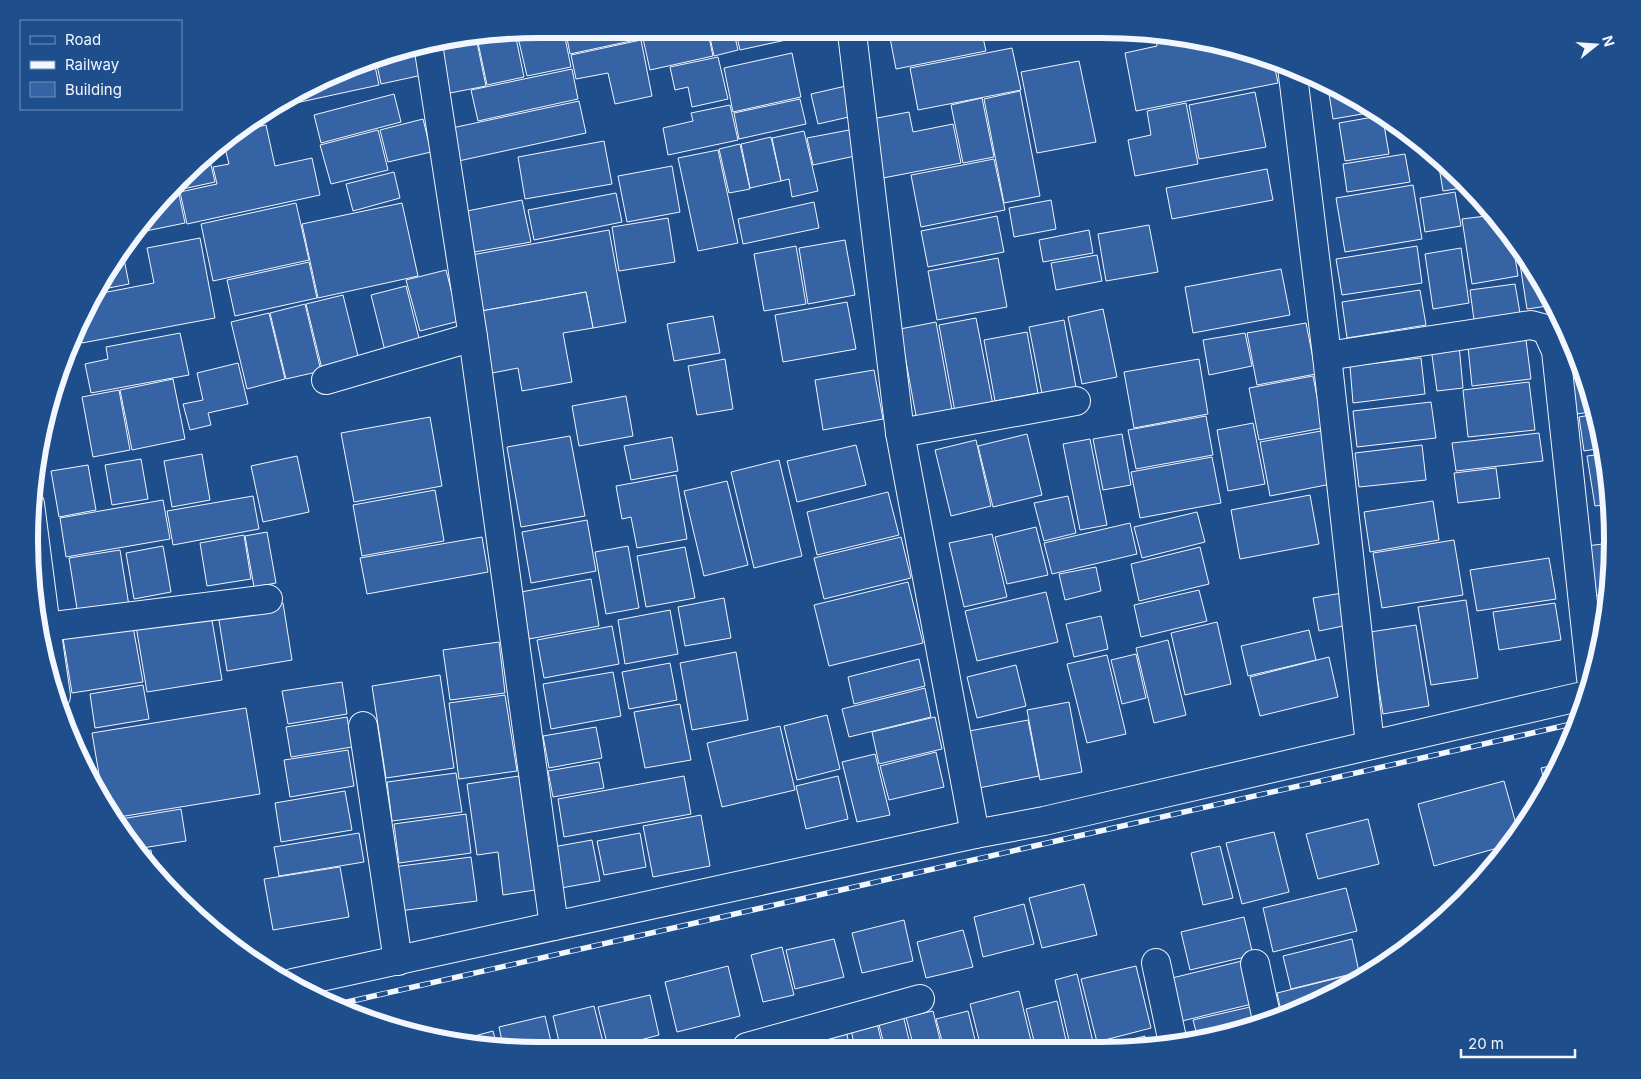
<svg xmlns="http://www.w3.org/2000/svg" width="1641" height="1079" font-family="Inter,sans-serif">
<rect width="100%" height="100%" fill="#1f4e8c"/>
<g fill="#3563a3" stroke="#f2f6ff">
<polygon points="475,33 486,86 445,94 434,42"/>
<polygon points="476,33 515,33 524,77 487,85"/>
<polygon points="517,33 564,33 571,67 527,76"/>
<polygon points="566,33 639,33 640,39 570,54"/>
<polygon points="646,33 708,33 713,56 650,70 642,34"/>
<polygon points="709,33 734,33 738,50 714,56"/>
<polygon points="736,33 818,33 740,50"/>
<polygon points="889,33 982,33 986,51 896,69"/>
<polygon points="1142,33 1168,33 1180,36 1144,42"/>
<polygon points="1183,36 1265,56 1273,59 1278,83 1136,111 1125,53 1157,46 1156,41"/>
<polygon points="641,40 652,96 615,104 608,73 576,79 571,55"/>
<polygon points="421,45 427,74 381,84 375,56"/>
<polygon points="1012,48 1021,90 918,110 910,68"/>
<polygon points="792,53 801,97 733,112 724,68"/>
<polygon points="373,57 379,85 268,109"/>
<polygon points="718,57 728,99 692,107 688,87 675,90 670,67"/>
<polygon points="1079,61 1096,142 1037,153 1021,72"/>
<polygon points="572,69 578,99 478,121 471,90"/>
<polygon points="1327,81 1374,112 1333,119"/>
<polygon points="846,86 853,116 818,124 811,94"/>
<polygon points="1020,91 1040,196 1004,203 984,99"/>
<polygon points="1255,92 1266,147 1199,159 1189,105"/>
<polygon points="394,94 401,122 321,143 314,115"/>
<polygon points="982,98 994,157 963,163 951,105"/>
<polygon points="800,99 806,124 739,139 734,113"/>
<polygon points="579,101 586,133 454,162 447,129"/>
<polygon points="1186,103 1198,164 1135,176 1128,140 1151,135 1147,111"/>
<polygon points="730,105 738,140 668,155 663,128 693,121 691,113"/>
<polygon points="909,112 913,132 953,124 961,163 883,178 872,119"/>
<polygon points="1379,116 1383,119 1389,154 1345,161 1339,123"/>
<polygon points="423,119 431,152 388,162 380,130"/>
<polygon points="266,125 275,166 312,158 320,195 187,224 180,192 217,184 213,167 229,164 223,140 234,132"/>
<polygon points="378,130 388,170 331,184 320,145"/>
<polygon points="849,130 855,156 813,165 807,138"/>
<polygon points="804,131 818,191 792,197 789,179 781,181 772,138"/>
<polygon points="771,137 781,181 750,188 741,144"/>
<polygon points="604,141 612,184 525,199 518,157"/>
<polygon points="740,144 750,189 729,193 719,149"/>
<polygon points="718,150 738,243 698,251 678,158"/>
<polygon points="208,152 215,182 178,190 185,223 131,234 134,228"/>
<polygon points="1405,154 1410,182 1347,192 1343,164"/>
<polygon points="1437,155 1438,156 1468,187 1443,191"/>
<polygon points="994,159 1005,210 921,227 911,175"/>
<polygon points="672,166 680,212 627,222 618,176"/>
<polygon points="1267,169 1273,200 1172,219 1166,188"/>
<polygon points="394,172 400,198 353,211 346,184"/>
<polygon points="1413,185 1422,239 1345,252 1336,198"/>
<polygon points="1455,192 1461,226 1425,232 1420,198"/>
<polygon points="616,193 622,222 534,240 528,210"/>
<polygon points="522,200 531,242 469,253 462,212"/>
<polygon points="1051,200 1056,229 1014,237 1009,208"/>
<polygon points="814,202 819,228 743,244 738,219"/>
<polygon points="296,203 309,260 213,281 201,224"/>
<polygon points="402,203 418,276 318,298 302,224"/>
<polygon points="1494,215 1507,229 1512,237 1518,276 1472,284 1462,219"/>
<polygon points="997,216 1004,252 928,267 921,231"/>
<polygon points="668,218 675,262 619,271 612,227"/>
<polygon points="1149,225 1158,272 1106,281 1098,234"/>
<polygon points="609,230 626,322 593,328 586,292 476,312 466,256"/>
<polygon points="1089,230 1093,253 1043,262 1039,240"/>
<polygon points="200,238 215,318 82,343 79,325 97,294 154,283 147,248"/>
<polygon points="845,240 855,295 808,304 799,248"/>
<polygon points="796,246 806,304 764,311 754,254"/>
<polygon points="1417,246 1422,283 1342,295 1336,259"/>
<polygon points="1461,248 1469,303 1433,309 1425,254"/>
<polygon points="122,249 129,284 99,290"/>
<polygon points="1520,250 1554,305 1527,309 1518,251"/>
<polygon points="1097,255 1102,281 1056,290 1051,263"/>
<polygon points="998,258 1007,307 937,320 928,271"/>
<polygon points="309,262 317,298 235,316 227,280"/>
<polygon points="1281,269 1290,315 1193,333 1185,287"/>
<polygon points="446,270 459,321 420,331 406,280"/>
<polygon points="1515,284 1520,313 1474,320 1470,290"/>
<polygon points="406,286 421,346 386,355 371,295"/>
<polygon points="1420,290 1426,325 1347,338 1342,302"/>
<polygon points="586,292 593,328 563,333 572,382 522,391 518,368 487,374 476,312"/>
<polygon points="343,295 359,360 322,369 306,304"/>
<polygon points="847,302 856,349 783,362 775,315"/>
<polygon points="305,304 321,371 286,379 270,313"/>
<polygon points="1103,309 1117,377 1082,384 1068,317"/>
<polygon points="269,313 285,379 247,389 231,322"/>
<polygon points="713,316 720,353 674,361 667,324"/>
<polygon points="976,318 993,405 955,412 939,325"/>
<polygon points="1064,320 1077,393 1043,399 1029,327"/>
<polygon points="936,322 953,415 917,421 900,329"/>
<polygon points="1306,323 1316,374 1257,385 1247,333"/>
<polygon points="1027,332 1038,393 995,401 984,340"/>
<polygon points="180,333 189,375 91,393 85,364 108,359 106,347"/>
<polygon points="1245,333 1252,366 1209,375 1203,340"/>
<polygon points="1526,340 1531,379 1472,386 1468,347"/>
<polygon points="1571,344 1580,368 1575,369"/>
<polygon points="1459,345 1463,388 1437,391 1431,348"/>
<polygon points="1421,358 1425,394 1353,403 1350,366"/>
<polygon points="725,359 733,409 697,415 688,366"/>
<polygon points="1199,359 1208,414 1134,428 1124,372"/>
<polygon points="238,363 248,404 208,413 211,425 190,430 183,404 203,400 197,373"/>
<polygon points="874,370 883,419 823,430 815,380"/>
<polygon points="1581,371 1596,411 1577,414 1570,372"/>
<polygon points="1313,376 1323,428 1259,440 1249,388"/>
<polygon points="173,379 185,439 132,450 120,390"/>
<polygon points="1529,382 1535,430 1468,437 1463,390"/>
<polygon points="119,390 130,450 93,457 82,397"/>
<polygon points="626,396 633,436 579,446 572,406"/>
<polygon points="1431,402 1436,438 1357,447 1353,411"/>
<polygon points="1596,414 1602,448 1584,451 1579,417"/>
<polygon points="1206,416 1213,455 1136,469 1128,430"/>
<polygon points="430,417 442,486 354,502 341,433"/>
<polygon points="1253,423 1265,484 1228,491 1217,430"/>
<polygon points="1321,431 1331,484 1270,496 1260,442"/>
<polygon points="1539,433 1543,461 1456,471 1452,443"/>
<polygon points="1027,434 1042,495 993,507 978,446"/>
<polygon points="1122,434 1131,485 1103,490 1093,439"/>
<polygon points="570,436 585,516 521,527 507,447"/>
<polygon points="672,437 678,471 631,480 624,446"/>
<polygon points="1090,439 1107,525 1080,530 1063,444"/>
<polygon points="976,440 991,506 951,516 935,450"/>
<polygon points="856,445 866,485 797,502 787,461"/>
<polygon points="1422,445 1426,480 1359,487 1355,453"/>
<polygon points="202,454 210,500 172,507 164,461"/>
<polygon points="1603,454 1611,504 1595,506 1587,456"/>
<polygon points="297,456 309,512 263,522 251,466"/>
<polygon points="1212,457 1221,503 1140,518 1131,472"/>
<polygon points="141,459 148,499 112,505 105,465"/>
<polygon points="779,460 802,556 754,568 731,472"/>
<polygon points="88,465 96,510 59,517 51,471"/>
<polygon points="1496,468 1500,498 1458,503 1454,473"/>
<polygon points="676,475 687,539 637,548 631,517 622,519 616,486"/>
<polygon points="727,481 748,565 704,576 684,491"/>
<polygon points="435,490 444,541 362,556 353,505"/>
<polygon points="888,492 899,535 817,555 807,512"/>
<polygon points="1310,495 1319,544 1240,559 1231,510"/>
<polygon points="253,496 259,529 173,545 167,511"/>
<polygon points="1068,496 1076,533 1044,541 1034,503"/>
<polygon points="163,500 170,539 66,557 60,518"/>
<polygon points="1433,501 1439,540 1370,552 1364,512"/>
<polygon points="1197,512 1205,542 1142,558 1134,527"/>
<polygon points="587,520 596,571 531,583 522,532"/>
<polygon points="1130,523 1137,554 1052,574 1044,543"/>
<polygon points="1036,527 1048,575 1007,584 995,537"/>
<polygon points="267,532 276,583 254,587 245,536"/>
<polygon points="992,534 1007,597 964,607 949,543"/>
<polygon points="244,535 251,579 207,586 200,543"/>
<polygon points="482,537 488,572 367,594 360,558"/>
<polygon points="901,537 911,578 824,599 814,558"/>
<polygon points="1454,540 1463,595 1382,608 1373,553"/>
<polygon points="1610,543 1608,594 1595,596 1587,546"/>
<polygon points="163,546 171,592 134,599 126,553"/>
<polygon points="628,546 639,608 606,614 595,552"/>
<polygon points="685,547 695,598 646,607 637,556"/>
<polygon points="1200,547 1209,584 1139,601 1131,564"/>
<polygon points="120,550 129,606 78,615 69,558"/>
<polygon points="1549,558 1556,599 1477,611 1470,570"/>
<polygon points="1096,567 1101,591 1065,600 1059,574"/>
<polygon points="591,579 599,626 529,639 521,592"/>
<polygon points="908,582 923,643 829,666 814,605"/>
<polygon points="1199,590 1207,621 1141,637 1134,605"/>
<polygon points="1046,592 1058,642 977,661 965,611"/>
<polygon points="1342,593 1348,625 1319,631 1313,598"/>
<polygon points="724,598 731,638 685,646 678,607"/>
<polygon points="1608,598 1608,606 1603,627 1599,600"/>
<polygon points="1466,600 1478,678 1431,685 1418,607"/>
<polygon points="283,603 292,660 227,671 218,614"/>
<polygon points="1555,603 1561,640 1499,650 1493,612"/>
<polygon points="670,610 678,654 625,664 618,620"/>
<polygon points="211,614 222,680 147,692 136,626"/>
<polygon points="1101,616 1108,649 1074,657 1066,624"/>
<polygon points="132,621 143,682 72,693 62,632"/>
<polygon points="1217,622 1231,684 1185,695 1171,633"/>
<polygon points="1416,625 1429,706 1383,714 1370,632"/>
<polygon points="612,626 619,664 544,678 537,640"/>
<polygon points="1309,630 1316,660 1248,676 1241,646"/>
<polygon points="1168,640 1186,715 1154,723 1136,648"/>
<polygon points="499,642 505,693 450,700 443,650"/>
<polygon points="736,652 748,720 692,730 680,663"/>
<polygon points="1136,654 1146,698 1122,704 1111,660"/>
<polygon points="1107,655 1126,734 1087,743 1067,664"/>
<polygon points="1329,657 1338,697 1260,716 1250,677"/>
<polygon points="919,659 925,686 854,704 848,677"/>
<polygon points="670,663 677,700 629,709 622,672"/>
<polygon points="1016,665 1026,706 977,718 967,677"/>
<polygon points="613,672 621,716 551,729 543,684"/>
<polygon points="440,675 454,768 386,778 372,686"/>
<polygon points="342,682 347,714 288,724 282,691"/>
<polygon points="143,685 149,719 95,728 90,694"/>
<polygon points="925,688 931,717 849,737 842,709"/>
<polygon points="505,695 517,771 459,779 449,703"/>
<polygon points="1069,702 1082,772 1040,780 1027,710"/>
<polygon points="680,704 691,760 645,768 634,712"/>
<polygon points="246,708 260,794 113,818 104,804 92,733"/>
<polygon points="827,715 840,769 797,780 784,726"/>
<polygon points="347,717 352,747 291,757 286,727"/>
<polygon points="935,717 942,749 879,764 872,732"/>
<polygon points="1028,720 1039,776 974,789 964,732"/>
<polygon points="780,726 795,790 722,807 707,743"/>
<polygon points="596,727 602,758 549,768 543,736"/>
<polygon points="348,750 354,786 290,797 284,760"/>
<polygon points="936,752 944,787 889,800 880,766"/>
<polygon points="875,754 890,815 857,822 842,762"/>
<polygon points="599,762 604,788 553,797 548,771"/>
<polygon points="1558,764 1546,789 1541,768"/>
<polygon points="456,773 462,812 392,821 387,782"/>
<polygon points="519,776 535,890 503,895 498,852 477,855 467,784"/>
<polygon points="684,776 691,814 564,837 558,799"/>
<polygon points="838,776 848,819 806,829 796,786"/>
<polygon points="1504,781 1518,831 1508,845 1434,866 1418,804"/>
<polygon points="345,791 352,830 281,842 275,803"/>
<polygon points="181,809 186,841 136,849 115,820"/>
<polygon points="466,814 471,853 399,863 394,824"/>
<polygon points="701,815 710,866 653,877 643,826"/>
<polygon points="1368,819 1379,864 1318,879 1306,834"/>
<polygon points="1274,832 1289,892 1242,904 1226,843"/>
<polygon points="359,833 364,862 279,876 274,847"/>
<polygon points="640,833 646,867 604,875 597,841"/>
<polygon points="592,840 600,881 561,888 553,847"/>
<polygon points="1220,846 1233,898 1203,905 1191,853"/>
<polygon points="151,850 155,876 138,852"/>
<polygon points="471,857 477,901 399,911 393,867"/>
<polygon points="340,867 349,917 273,930 264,879"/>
<polygon points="1084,884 1097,935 1042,948 1029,898"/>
<polygon points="1346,888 1357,931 1273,952 1263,908"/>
<polygon points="1024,904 1034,944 983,957 974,917"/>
<polygon points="1244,917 1253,955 1190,970 1181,932"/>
<polygon points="904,920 913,961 862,973 852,933"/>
<polygon points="963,930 973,967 926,978 917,942"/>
<polygon points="834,939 844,977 795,989 786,950"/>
<polygon points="1352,939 1359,972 1291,989 1283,956"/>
<polygon points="782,947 794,995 763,1002 751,955"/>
<polygon points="1246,960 1256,1003 1182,1021 1172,978"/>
<polygon points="728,966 740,1016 677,1032 665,982"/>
<polygon points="1136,966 1151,1028 1097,1042 1081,979"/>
<polygon points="1358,973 1359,978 1327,998 1282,1015 1277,993"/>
<polygon points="1077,974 1094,1046 1079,1049 1071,1049 1055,980"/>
<polygon points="1019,991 1033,1049 981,1048 970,1004"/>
<polygon points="650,995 659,1035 614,1047 608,1047 598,1007"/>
<polygon points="1057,1001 1068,1049 1036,1049 1026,1009"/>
<polygon points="594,1006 604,1046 560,1046 553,1016"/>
<polygon points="1250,1007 1255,1025 1233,1033 1198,1039 1193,1020"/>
<polygon points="933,1011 942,1048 914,1048 906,1017"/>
<polygon points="968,1011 977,1048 944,1048 936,1019"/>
<polygon points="903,1015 911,1048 885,1048 878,1021"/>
<polygon points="545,1016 552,1046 503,1046 499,1027"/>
<polygon points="876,1019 883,1048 855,1048 850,1025"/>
<polygon points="845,1026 850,1048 795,1047"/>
<polygon points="493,1031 497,1046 473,1046 452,1042"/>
<polygon points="1145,1036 1147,1047 1135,1049 1094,1049"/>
</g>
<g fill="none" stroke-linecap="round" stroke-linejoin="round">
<defs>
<g id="minor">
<polyline points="852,33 900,433 975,834"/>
<polyline points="428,44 473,337 554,926"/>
<polyline points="1292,67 1327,356 1370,745"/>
<polyline points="1327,356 1531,325 1546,329 1556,351 1591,678"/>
<polyline points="326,380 473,337"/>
<polyline points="900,433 1076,401"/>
<polyline points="30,504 46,627 56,696"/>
<polyline points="46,627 268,599"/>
<polyline points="363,726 398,961"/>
<polyline points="1156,963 1173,1043"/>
<polyline points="1255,964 1267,1020"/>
<polyline points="293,983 975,834 1044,821 1587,695"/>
<polyline points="747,1047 920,999"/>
</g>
</defs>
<use href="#minor" stroke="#f2f6ff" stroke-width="30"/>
<use href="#minor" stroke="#1f4e8c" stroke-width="28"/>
<defs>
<polyline id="rail" points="334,1005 1576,723"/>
</defs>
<use href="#rail" stroke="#f2f6ff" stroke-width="5.5"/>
<use href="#rail" stroke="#1f4e8c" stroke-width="4" stroke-dasharray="11" stroke-linecap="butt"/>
</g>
<path d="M0 0H1641V1079H0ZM540 38H1102A502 502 0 0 1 1604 540V540A502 502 0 0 1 1102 1042H540A502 502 0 0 1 38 540V540A502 502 0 0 1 540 38Z" fill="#1f4e8c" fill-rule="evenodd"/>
<path fill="none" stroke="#f2f6ff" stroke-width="6" d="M540 38H1102A502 502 0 0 1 1604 540V540A502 502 0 0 1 1102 1042H540A502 502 0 0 1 38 540V540A502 502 0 0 1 540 38Z"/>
<rect x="20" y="20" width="162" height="90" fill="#1f4e8c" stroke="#7391ba"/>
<rect x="30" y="36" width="25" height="8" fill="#1f4e8c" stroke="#7391ba"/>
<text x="65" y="45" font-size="15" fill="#f2f6ff">Road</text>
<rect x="30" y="61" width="25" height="8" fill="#f2f6ff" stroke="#7391ba"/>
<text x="65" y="70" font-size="15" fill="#f2f6ff">Railway</text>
<rect x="30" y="82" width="25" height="15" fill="#3563a3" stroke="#7391ba"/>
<text x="65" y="95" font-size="15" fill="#f2f6ff">Building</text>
<g transform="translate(1596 45) rotate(73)" stroke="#1f4e8c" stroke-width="4" paint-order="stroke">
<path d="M0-4L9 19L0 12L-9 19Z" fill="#f2f6ff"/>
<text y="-8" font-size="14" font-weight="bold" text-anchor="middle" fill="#f2f6ff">N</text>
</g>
<path d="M1461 1049v8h114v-8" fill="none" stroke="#f2f6ff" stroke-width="2.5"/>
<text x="1468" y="1049" font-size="15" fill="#f2f6ff" stroke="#1f4e8c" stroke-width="4" paint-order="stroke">20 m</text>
</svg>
